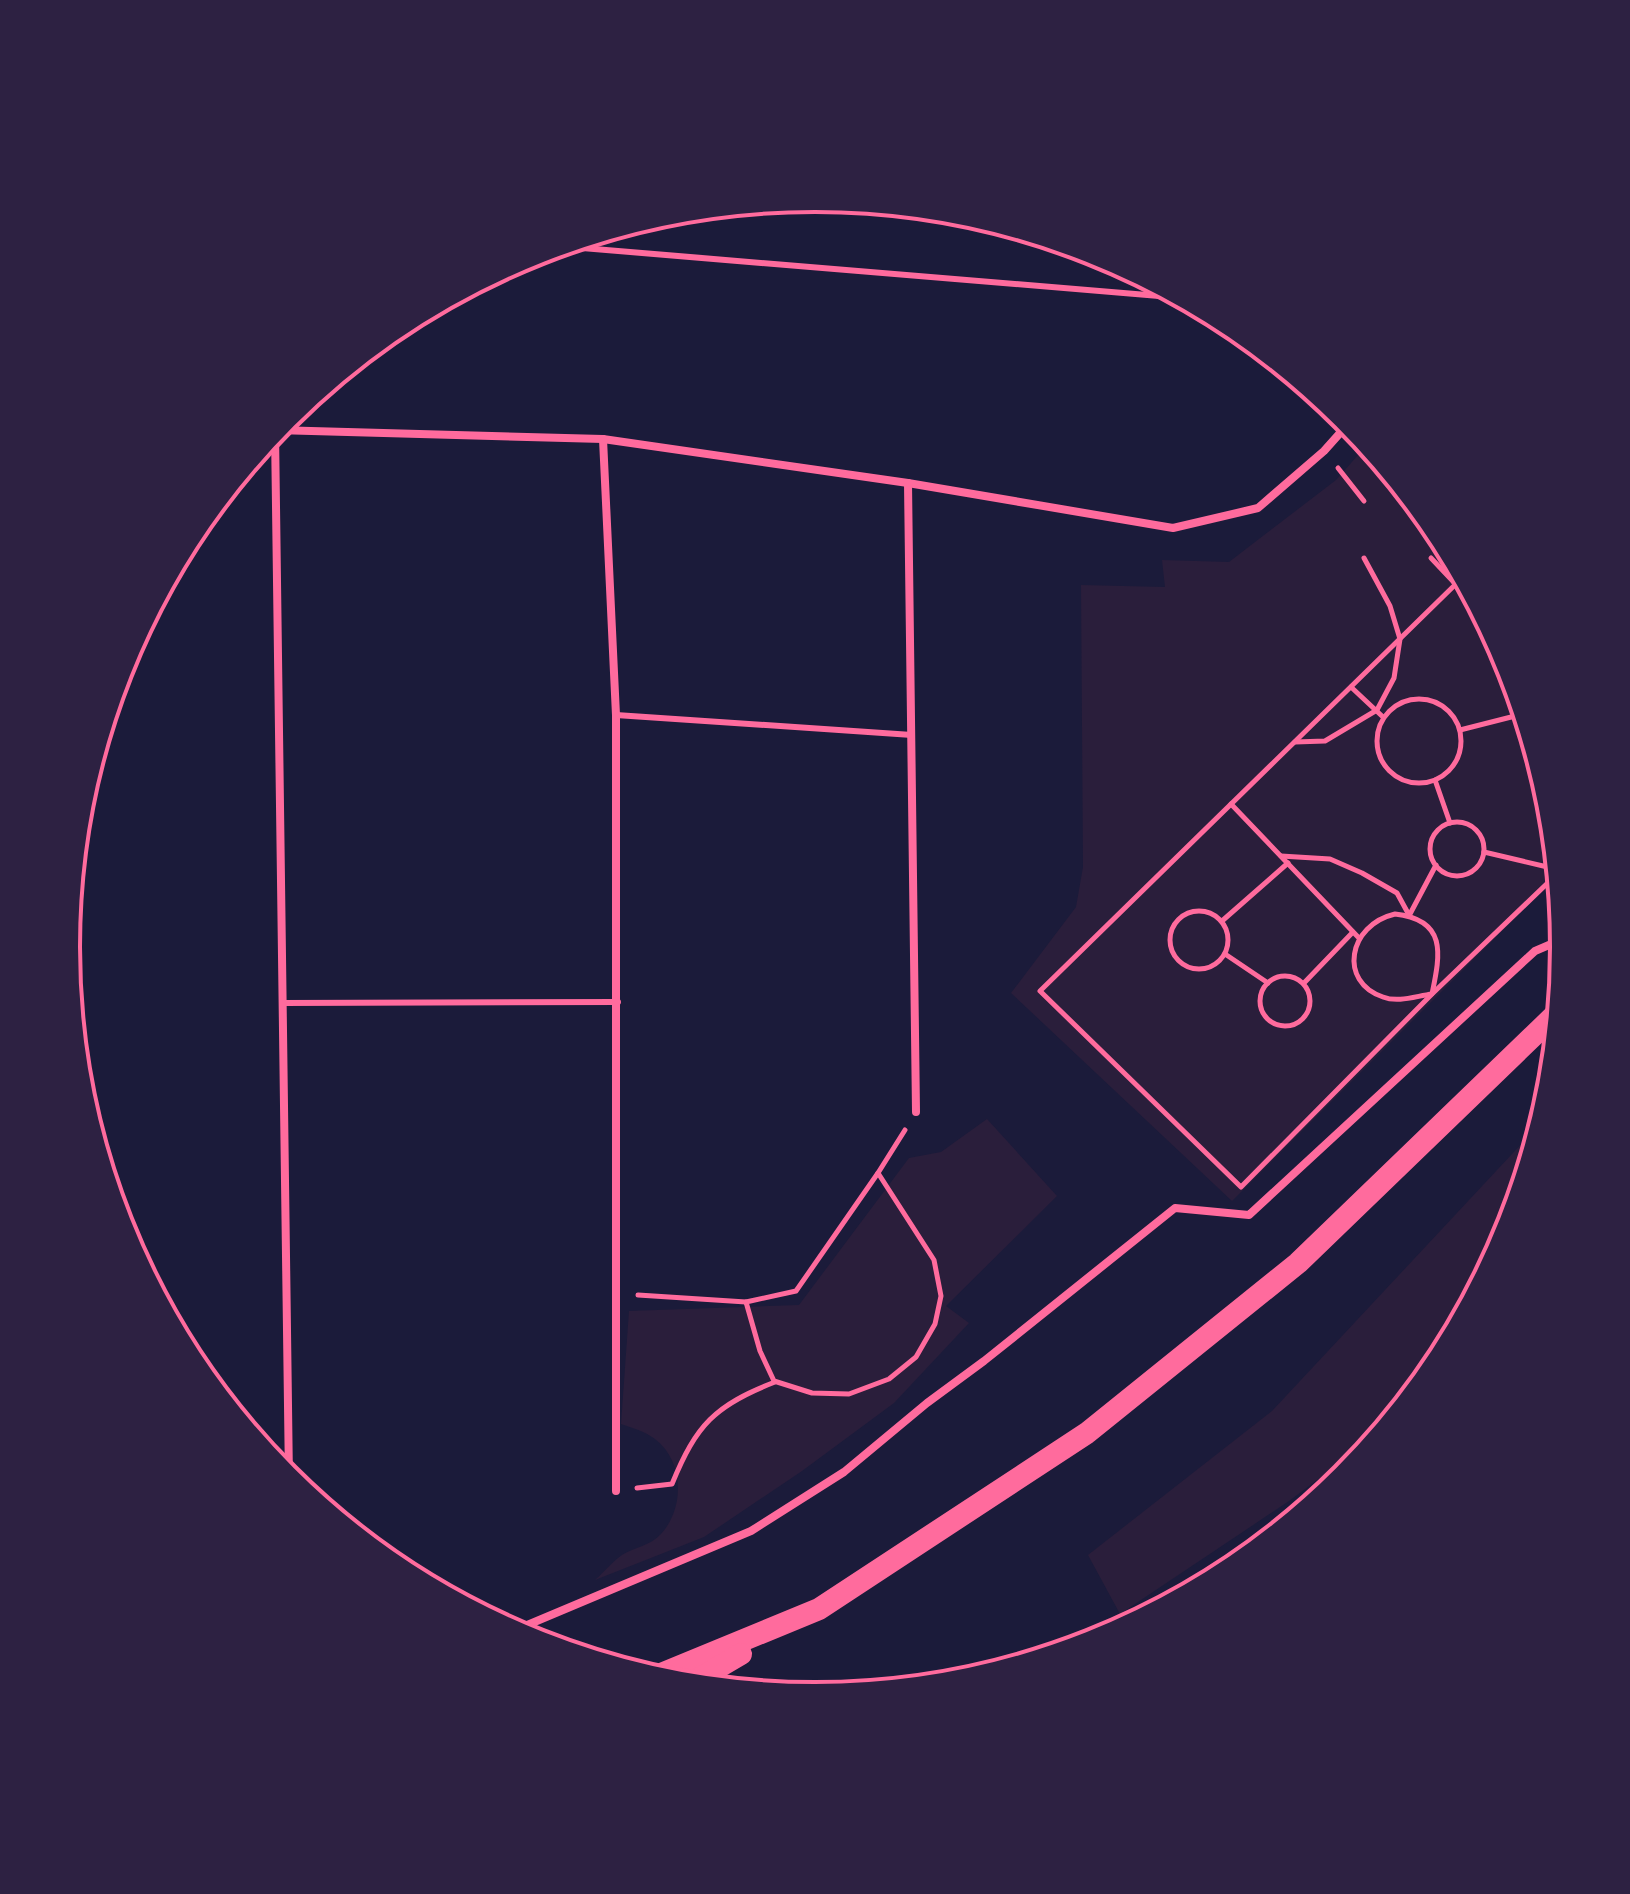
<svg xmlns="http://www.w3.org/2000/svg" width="1630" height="1894" font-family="Figtree,sans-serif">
<rect width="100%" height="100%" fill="#1b1b3a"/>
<g fill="#2a1e3b">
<polygon points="1367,445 1438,531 1507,661 1550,801 1557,876 1232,1201 1011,993 1076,907 1083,867 1081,585 1165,587 1162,560 1229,562 1336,480"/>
<path d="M 987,1119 L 1057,1196 L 946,1306 L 969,1323 L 894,1403 L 802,1471 L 704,1537 L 595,1580 C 604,1572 612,1562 622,1555 C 635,1547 650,1546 661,1534 C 685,1508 684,1461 655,1439 C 644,1431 633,1428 621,1424 L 629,1311 L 799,1305 L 909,1158 L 941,1152 Z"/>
<polygon points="1541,1123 1507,1234 1438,1363 1381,1432 1289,1501 1120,1614 1088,1555 1272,1411"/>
</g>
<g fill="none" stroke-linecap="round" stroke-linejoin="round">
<g stroke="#ff6b9d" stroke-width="5">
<polyline points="1338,468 1364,501"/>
<polyline points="1431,558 1481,611"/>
<polyline points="1463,577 1040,991 1241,1187 1432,994 1557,874"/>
<polyline points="1351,687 1383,717"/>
<circle cx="1419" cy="741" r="42"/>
<polyline points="1460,730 1523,714"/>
<polyline points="1295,742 1325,741 1377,710 1394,678 1400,639 1390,606 1364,558"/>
<polyline points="1435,780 1450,823"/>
<polyline points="1231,804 1358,937"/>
<circle cx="1457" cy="849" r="27"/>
<polyline points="1484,852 1556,869"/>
<polyline points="1281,856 1330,859 1362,873 1397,893 1409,915"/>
<circle cx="1199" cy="940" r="29"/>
<path d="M 1395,914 C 1448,920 1440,955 1432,994 C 1416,996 1398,1003 1383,997 C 1338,982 1348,925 1395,914 Z"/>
<polyline points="1410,914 1436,865"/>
<polyline points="1222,921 1288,863"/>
<polyline points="1225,954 1268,983"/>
<circle cx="1285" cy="1001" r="25"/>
<polyline points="1304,983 1353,932"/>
<polyline points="638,1295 746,1302 796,1291 878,1173 905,1130"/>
<polyline points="746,1302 760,1351 774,1381 812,1393 849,1394 889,1379 916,1357 935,1324 941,1296 934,1260 878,1173"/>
<path d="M 637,1488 L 672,1484 C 696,1425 715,1405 775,1382"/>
</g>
<g stroke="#ff6b9d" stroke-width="6">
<polyline points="558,246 1183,298"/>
<polyline points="616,715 912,735"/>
<polyline points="282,1003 618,1002"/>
</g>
<g stroke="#ff6b9d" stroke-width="8">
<polyline points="275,430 603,439 908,483 1173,528 1258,508 1324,451 1349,423"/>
<polyline points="275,431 289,1480"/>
<polyline points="603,439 616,715 616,1491"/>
<polyline points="908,483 916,1112"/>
<polyline points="513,1631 751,1531 844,1472 927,1403 984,1361 1175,1208 1249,1215 1535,951 1563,939"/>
</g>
<g stroke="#ff6b9d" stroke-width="22">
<polyline points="654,1677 819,1609 1087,1433 1298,1263 1558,1012"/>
<polyline points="690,1684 741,1654"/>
</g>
</g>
<path d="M0 0H1630V1894H0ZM80 947a735 735 0 1 1 1470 0a735 735 0 1 1-1470 0Z" fill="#2d2142" fill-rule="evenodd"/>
<path fill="none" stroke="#ff6b9d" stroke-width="4" d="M80 947a735 735 0 1 1 1470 0a735 735 0 1 1-1470 0Z"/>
</svg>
